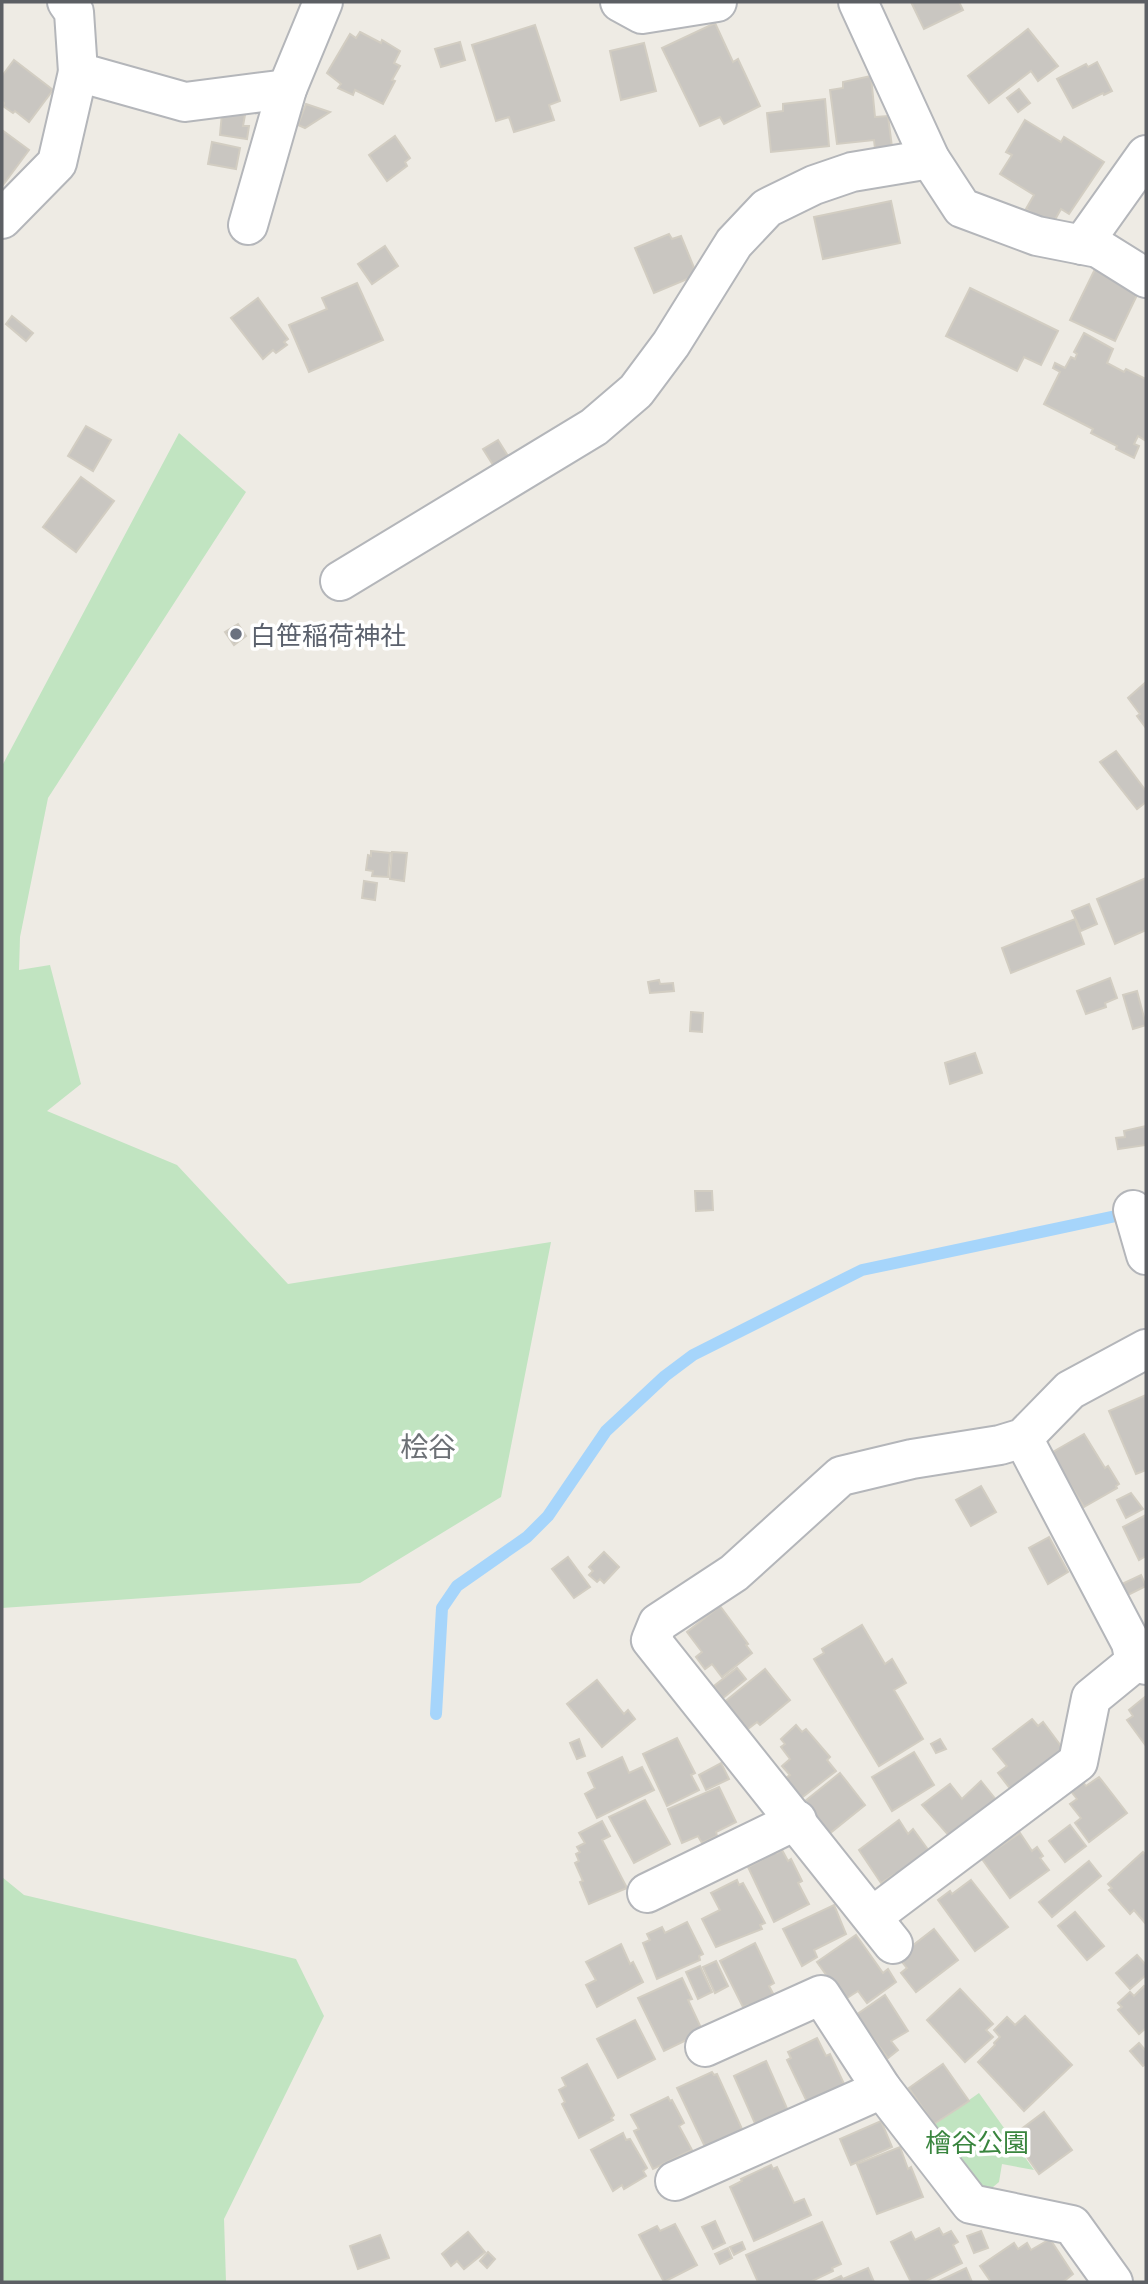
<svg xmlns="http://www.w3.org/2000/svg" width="1148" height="2284" font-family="'Exo 2','Noto Sans JP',sans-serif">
<rect width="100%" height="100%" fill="#eeebe4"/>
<g fill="#c1e4c1">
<polygon points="179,433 246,492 48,798 20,937 19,970 50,965 81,1084 47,1111 177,1165 288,1284 551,1242 501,1497 360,1583 2,1608 2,766"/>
<polygon points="2,1877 24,1895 296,1959 324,2016 224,2219 226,2282 2,2282"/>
<polygon points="979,2093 1034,2170 1002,2164 999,2182 986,2193 931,2127"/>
</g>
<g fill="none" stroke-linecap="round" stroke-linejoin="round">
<polyline stroke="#a6d5fb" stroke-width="12" points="436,1714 442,1608 457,1586 527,1537 548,1516 606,1431 665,1376 693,1355 862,1270 1130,1213"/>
</g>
<g fill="#c9c6c1" stroke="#d2cdc2" stroke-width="2">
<polygon points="911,2 959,2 963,10 924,29"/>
<polygon points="715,23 733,62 738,59 760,106 724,124 720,117 700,126 662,48"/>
<polygon points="535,25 560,101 549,105 554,120 514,132 509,117 496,121 472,45"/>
<polygon points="1028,29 1058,66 1038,81 1031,71 989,103 968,76"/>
<polygon points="360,32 381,43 382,40 400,51 394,63 400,66 392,80 395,81 383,104 355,90 353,95 338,88 341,84 327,73 350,34 356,38"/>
<polygon points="460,42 465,60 441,67 435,49"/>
<polygon points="644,43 656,91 621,100 610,51"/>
<polygon points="14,60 53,90 29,122 15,111 13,113 3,106 4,103 2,101 2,76"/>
<polygon points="1097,62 1112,91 1104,95 1103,93 1073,108 1057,79 1086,64 1088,67"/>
<polygon points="871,76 875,117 888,116 892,147 875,149 874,140 837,144 830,90 843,88 843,82"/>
<polygon points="1019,89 1030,103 1018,112 1007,98"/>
<polygon points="825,99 829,146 771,152 767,113 783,111 783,104"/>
<polygon points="306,104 330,112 305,128 298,125"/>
<polygon points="222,113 245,115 243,126 249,126 247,139 220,135"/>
<polygon points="1025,120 1061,142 1064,137 1104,162 1069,214 1061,209 1052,225 1026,209 1034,195 1000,174 1012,155 1006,152"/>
<polygon points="2,130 29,150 3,185 2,184"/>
<polygon points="395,136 410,158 405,162 407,166 387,181 369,155"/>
<polygon points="212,142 240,148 236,169 208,164"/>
<polygon points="891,201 900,243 823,259 814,217"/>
<polygon points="669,234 672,239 681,236 697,275 654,293 635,248"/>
<polygon points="385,246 398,266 372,284 358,264"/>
<polygon points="1095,269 1139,291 1115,341 1070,320"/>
<polygon points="357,283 383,340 309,372 289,325 327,309 322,298"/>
<polygon points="970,288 1058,331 1041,365 1024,357 1017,371 946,336"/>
<polygon points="258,298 288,339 284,342 287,345 276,353 273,350 263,359 231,318"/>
<polygon points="12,316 33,333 26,341 6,324"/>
<polygon points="1084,333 1113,349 1107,363 1124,372 1126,369 1146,379 1146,441 1138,436 1134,444 1139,446 1134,458 1116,449 1117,446 1091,433 1093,429 1044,404 1060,372 1053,368 1055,363 1065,368 1071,357 1075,359 1077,354 1074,352"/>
<polygon points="86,426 111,440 93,471 68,456"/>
<polygon points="498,440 513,464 498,473 483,449"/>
<polygon points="81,477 114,501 76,552 43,527"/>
<polygon points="238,624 246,636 234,645 225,632"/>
<polygon points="1146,682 1146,728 1137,716 1140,714 1128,698"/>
<polygon points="1116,751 1146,791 1146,802 1137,809 1100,762"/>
<polygon points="371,851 390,853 388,877 372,876 373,871 366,870 368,855 371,856"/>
<polygon points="392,852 407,853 404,881 390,879"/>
<polygon points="1146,878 1146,930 1115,944 1097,899"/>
<polygon points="364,881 377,883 375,900 362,898"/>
<polygon points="1089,904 1097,924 1081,931 1072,911"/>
<polygon points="1075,919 1084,944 1011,973 1002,948"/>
<polygon points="1110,978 1117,998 1105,1003 1106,1007 1086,1014 1077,991"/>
<polygon points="659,980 660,984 673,983 674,991 650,993 648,982"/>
<polygon points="1137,991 1146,1025 1133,1029 1123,995"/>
<polygon points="691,1012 703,1013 702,1032 690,1031"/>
<polygon points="975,1053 982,1073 950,1084 945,1063"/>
<polygon points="1146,1126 1146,1145 1118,1149 1116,1138 1125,1137 1124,1131"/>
<polygon points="695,1191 712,1191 713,1210 696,1211"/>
<polygon points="1146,1395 1146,1470 1136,1474 1109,1411"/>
<polygon points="1084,1434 1105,1468 1108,1466 1119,1484 1116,1486 1117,1488 1084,1507 1051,1453"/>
<polygon points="981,1486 996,1512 971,1526 956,1500"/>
<polygon points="1131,1493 1143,1509 1126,1518 1117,1500"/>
<polygon points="1146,1515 1146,1556 1139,1560 1123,1527"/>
<polygon points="1049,1537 1068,1572 1048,1584 1029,1548"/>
<polygon points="604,1552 619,1567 604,1583 600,1579 597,1582 589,1575 593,1571 589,1567"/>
<polygon points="568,1557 590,1587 574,1598 552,1569"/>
<polygon points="1141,1575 1146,1586 1128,1595 1122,1584"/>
<polygon points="720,1606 748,1644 746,1645 752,1653 722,1677 712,1664 705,1669 696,1657 702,1652 687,1632"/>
<polygon points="862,1625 885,1664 892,1659 906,1683 894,1690 923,1739 879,1766 814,1659 824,1653 822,1649"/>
<polygon points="737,1668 746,1679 723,1698 714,1686"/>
<polygon points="765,1669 790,1700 760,1725 757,1722 744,1732 722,1704"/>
<polygon points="597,1680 624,1714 628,1710 635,1719 602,1747 567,1704"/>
<polygon points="1146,1696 1146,1746 1127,1720 1133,1716 1129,1710"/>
<polygon points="1032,1719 1038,1726 1043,1722 1064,1750 1012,1791 998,1773 1007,1766 993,1749"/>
<polygon points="796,1725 802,1732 806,1729 830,1757 827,1760 836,1771 800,1799 784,1779 790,1775 782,1766 790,1759 781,1747 785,1744 781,1739"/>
<polygon points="677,1738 695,1773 691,1775 699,1790 667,1806 643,1754"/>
<polygon points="579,1739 585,1756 577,1759 570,1743"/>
<polygon points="940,1739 946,1749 936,1753 931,1744"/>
<polygon points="914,1752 934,1785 892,1811 872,1777"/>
<polygon points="622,1757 629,1773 642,1767 654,1790 597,1818 585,1794 595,1788 588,1773"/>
<polygon points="721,1763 729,1779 706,1790 699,1775"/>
<polygon points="840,1773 865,1805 829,1834 804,1802"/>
<polygon points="1099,1777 1127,1813 1089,1842 1075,1823 1081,1818 1070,1804 1077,1799 1070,1790 1082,1781 1086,1786"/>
<polygon points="981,1781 997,1801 950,1837 922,1805 950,1784 962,1799"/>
<polygon points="719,1787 736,1822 716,1832 717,1836 702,1843 698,1836 682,1843 668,1809"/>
<polygon points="645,1800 670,1844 634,1863 609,1817"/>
<polygon points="899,1820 908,1834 913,1829 929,1851 897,1876 895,1874 881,1883 859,1850"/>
<polygon points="602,1821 610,1836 602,1840 627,1888 589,1904 580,1882 583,1881 575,1863 579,1861 576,1854 580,1852 577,1847 585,1843 579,1833"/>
<polygon points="1070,1825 1086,1846 1065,1862 1049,1841"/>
<polygon points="1020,1833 1032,1851 1037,1847 1043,1856 1040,1858 1049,1870 1010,1898 982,1859"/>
<polygon points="775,1850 777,1853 782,1850 788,1861 791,1859 802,1881 798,1883 809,1904 774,1922 748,1867 769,1856 768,1854"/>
<polygon points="1143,1852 1146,1855 1146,1924 1134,1910 1130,1914 1109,1890 1112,1888 1108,1884"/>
<polygon points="1089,1861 1101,1876 1052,1917 1039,1902"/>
<polygon points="737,1880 739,1885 743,1883 765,1923 760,1925 762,1929 716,1947 702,1919 720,1910 711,1893"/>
<polygon points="971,1880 1008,1927 975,1951 938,1900 950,1891 952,1894"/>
<polygon points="834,1905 846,1934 814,1950 817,1957 802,1966 783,1929"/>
<polygon points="1075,1912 1104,1946 1087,1960 1058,1926"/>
<polygon points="687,1922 703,1954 699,1956 700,1960 657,1979 643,1943 650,1940 647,1934 662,1927 665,1933"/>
<polygon points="934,1929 958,1960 916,1992 901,1973 907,1968 898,1957"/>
<polygon points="856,1935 883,1973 888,1969 896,1982 867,2003 858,1991 844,2000 817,1962"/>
<polygon points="755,1943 774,1983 769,1986 776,1999 752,2010 749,2005 743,2007 720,1961"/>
<polygon points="621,1944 630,1964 633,1962 643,1982 597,2007 586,1985 596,1980 586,1962"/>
<polygon points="1137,1955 1146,1965 1146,1975 1130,1989 1116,1973"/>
<polygon points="716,1961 728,1986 715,1993 703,1967"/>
<polygon points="700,1966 712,1992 698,1999 686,1972"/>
<polygon points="682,1978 692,1999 688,2000 703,2032 664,2051 638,1998"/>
<polygon points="1144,1986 1146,1988 1146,2028 1139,2034 1118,2010 1122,2007 1118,2003 1130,1992 1134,1996"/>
<polygon points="960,1989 993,2024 986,2030 993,2037 965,2062 927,2020"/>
<polygon points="885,1995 908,2031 891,2041 898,2050 888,2058 856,2015"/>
<polygon points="1025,2016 1072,2065 1024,2111 978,2062 995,2045 994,2043 1000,2037 994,2030 1007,2017 1015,2025"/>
<polygon points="635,2020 655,2059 618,2078 597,2039"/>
<polygon points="817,2038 826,2056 830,2054 846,2088 809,2106 787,2060 791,2058 788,2052"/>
<polygon points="1139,2043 1146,2051 1146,2064 1143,2066 1130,2051"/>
<polygon points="766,2061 789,2113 757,2128 734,2076"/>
<polygon points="587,2064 614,2115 611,2118 613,2120 579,2138 562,2104 565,2102 559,2090 566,2086 562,2078"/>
<polygon points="943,2064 969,2101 934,2124 909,2088"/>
<polygon points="712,2072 714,2075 717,2074 743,2131 708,2153 677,2088"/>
<polygon points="668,2097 670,2101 672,2100 684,2123 679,2126 692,2150 653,2169 634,2131 639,2129 631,2115"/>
<polygon points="1044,2112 1072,2150 1039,2174 1012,2136"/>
<polygon points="881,2121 892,2147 851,2165 840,2139"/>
<polygon points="623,2133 626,2140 630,2139 647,2168 643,2171 646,2176 624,2189 622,2185 613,2191 591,2150"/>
<polygon points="900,2147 908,2169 911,2167 923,2197 877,2214 857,2164"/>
<polygon points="771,2165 773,2169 777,2167 794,2203 804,2199 811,2215 754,2241 730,2187 742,2181 741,2179"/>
<polygon points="715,2221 725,2243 713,2249 702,2227"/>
<polygon points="822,2222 841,2264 832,2268 833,2271 810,2282 758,2282 746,2255"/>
<polygon points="675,2224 697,2265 664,2282 639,2235 657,2226 660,2231"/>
<polygon points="939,2228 943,2235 951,2231 958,2242 953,2245 962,2263 924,2282 911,2282 891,2242 911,2232 915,2240"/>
<polygon points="981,2231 988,2248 974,2253 967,2236"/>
<polygon points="468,2232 485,2252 464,2269 457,2261 451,2266 442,2254"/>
<polygon points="380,2235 389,2258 358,2269 350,2246"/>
<polygon points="1050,2239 1073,2274 1063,2282 991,2282 980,2266 1014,2243 1018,2249 1027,2243 1031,2250"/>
<polygon points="742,2242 745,2249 734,2255 730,2247"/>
<polygon points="728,2248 732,2258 720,2264 715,2254"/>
<polygon points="488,2252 495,2259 487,2268 480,2261"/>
<polygon points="868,2268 874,2282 828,2282 841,2276 843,2279"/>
<polygon points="966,2268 972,2282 937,2282"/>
</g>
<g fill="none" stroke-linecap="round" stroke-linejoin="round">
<defs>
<g id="minor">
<polyline points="67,2 74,12 78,72 185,102 287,89"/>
<polyline points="620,2 642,14 717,2"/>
<polyline points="858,2 930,159 962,208 1037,236 1098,248 1146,278"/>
<polyline points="2,219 57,163 78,72"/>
<polyline points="248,225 287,89 323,2"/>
<polyline points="1082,245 1146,155"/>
<polyline points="340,581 594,427 636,391 671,344 734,243 767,208 814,185 852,172 930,159"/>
<polyline points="1133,1210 1146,1255"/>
<polyline points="1023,1438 1131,1643 1135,1662"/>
<polyline points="647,1893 797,1820"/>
<polyline points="873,1916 1078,1762 1091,1698 1135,1662 1146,1665"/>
<polyline points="893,1944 651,1640 658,1623 734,1573 841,1476 912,1459 1000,1445 1023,1438 1070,1390 1146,1349"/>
<polyline points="705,2047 821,1995 882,2089"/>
<polyline points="675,2181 882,2089 971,2204 1072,2225 1113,2282"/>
</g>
</defs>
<use href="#minor" stroke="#b4b6ba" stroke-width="42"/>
<use href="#minor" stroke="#fff" stroke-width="38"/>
</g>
<circle fill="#6b7280" stroke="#fff" stroke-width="2.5" cx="236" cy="634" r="7"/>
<g text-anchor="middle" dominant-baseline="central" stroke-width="7" stroke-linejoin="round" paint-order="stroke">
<g font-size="26" fill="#5b616d" stroke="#fff" text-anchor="start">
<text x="250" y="634">白笹稲荷神社</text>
</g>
<g font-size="26" fill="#39853e" stroke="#fff">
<text x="977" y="2141">檜谷公園</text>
</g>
<g font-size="28" fill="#6d7176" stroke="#fff">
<text x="428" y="1446">桧谷</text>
</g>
</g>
<rect width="1148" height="2284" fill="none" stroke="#5c5f64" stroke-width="7"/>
</svg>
